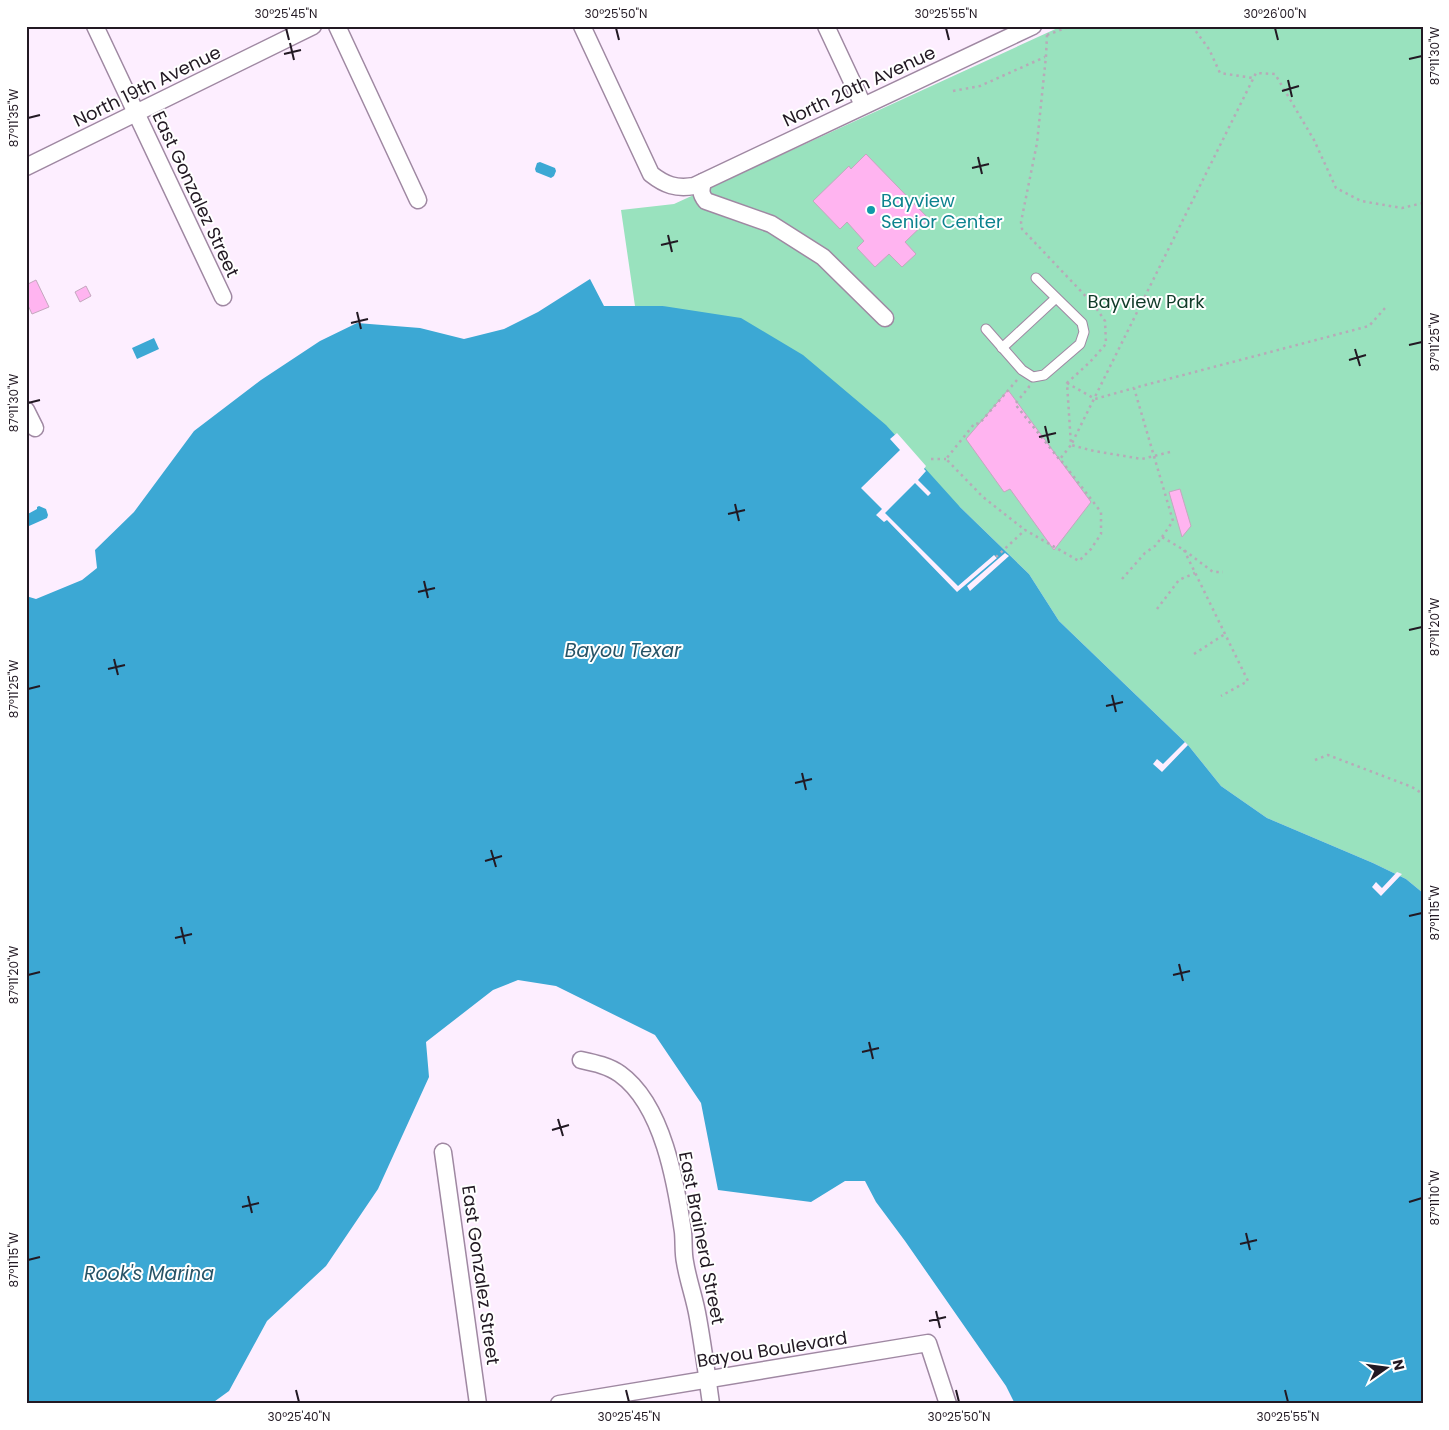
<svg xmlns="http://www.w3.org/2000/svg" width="1449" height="1430" font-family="Poppins,sans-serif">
<rect width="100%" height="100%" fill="#fdeeff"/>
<polygon fill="#99e2be" points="1062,26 1423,26 1423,893 1406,879 1373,863 1267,818 1221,786 1188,745 1059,621 1029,574 960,507 663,306 635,306 621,210 674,204"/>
<g fill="#3ca8d4">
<polygon points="540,162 555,168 556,171 554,176 551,178 536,172 535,169 537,163"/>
<polygon points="590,279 604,306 663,306 741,318 803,355 886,425 960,507 1029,574 1059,621 1188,745 1221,786 1267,818 1373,863 1406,879 1423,893 1423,1404 1015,1404 1006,1386 905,1241 876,1202 865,1181 845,1181 811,1202 718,1190 701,1103 655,1035 556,986 518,980 493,990 426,1042 429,1077 378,1189 326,1266 267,1321 229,1391 211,1404 26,1404 26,596 36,599 82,580 97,568 95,550 134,512 194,431 261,380 320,341 357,323 420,328 464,339 504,329 538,312"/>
<polygon points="154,338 159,349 137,359 132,348"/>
<polygon points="39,506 46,509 48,515 47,518 29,526 26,525 26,515 37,509 37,507"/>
</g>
<g fill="#fdeeff">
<polygon points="897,433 926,466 924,469 926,471 918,480 931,493 928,496 915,483 885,513 958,586 994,555 997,558 957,592 887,520 884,522 876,515 882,509 861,488 900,450 890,439"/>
<polygon points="1005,553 1009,556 970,591 967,586"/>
<polygon points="1185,742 1188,745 1162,772 1153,764 1157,759 1163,764"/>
<polygon points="1397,872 1402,874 1381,896 1372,887 1376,882 1382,888"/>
</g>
<g fill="#ffb4f0" stroke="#c4a7be">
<polygon points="866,154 929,219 905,242 916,254 902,267 889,254 875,267 857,248 864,241 847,222 840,229 813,201 849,166 851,169"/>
<polygon points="36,280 49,307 32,314 26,301 26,285"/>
<polygon points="86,286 91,296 80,302 75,292"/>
<polygon points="1008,390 1091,502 1054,550 1010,489 1004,492 966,439"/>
<polygon points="1180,489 1191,526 1182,537 1169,492"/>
</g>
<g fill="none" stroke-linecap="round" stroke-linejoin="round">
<defs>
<g id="service">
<polyline points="986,329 1022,370 1033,377 1044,375 1080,344 1084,332 1082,323 1036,278"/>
<polyline points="1002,348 1056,298"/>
</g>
<g id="minor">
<polyline points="95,26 223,297"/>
<polyline points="337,26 418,200"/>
<path d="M 582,26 L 651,174 C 665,185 676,189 694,186 L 1033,26"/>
<polyline points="826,26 863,105"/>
<polyline points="26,167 313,26"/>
<path d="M 703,182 C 701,190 700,194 706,201 L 771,224 L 823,257 L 885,318"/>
<polyline points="26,410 35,428"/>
<path d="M 581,1060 C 595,1063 609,1066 620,1074 C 663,1105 676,1183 683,1232 C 684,1242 683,1253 685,1262 C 688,1281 695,1299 698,1318 C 703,1346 707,1375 711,1404"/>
<polyline points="443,1152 478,1404"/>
<polyline points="559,1404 928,1343 948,1404"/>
</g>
</defs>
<use href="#service" stroke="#9f88a2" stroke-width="11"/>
<use href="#minor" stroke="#9f88a2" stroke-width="19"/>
<g stroke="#b7aab8" stroke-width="2.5" stroke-dasharray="2.5 4" stroke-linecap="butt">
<polyline points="1192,26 1209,49 1220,73 1253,78"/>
<polyline points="1047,35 1071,26"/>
<polyline points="953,91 980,86 1045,57"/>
<polyline points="1017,380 979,424 975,423 946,459 983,497 1025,530"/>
<polyline points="1067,383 1095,399 1134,388"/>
<polyline points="1028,386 1029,387 1015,404 1059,459"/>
<polyline points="1170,452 1142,459 1094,451 1071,445 1256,73 1275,74 1314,140 1336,188 1361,201 1402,208 1423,203"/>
<polyline points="931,459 946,459"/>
<polyline points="1162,537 1173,521 1134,388 1369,326 1386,307"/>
<polyline points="1184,550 1248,681 1221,696"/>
<polyline points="996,557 1025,530 1079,561 1091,549 1101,534 1101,512 1060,459 1071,445 1067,383 1090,362 1106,344 1105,321 1094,305 1022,229 1021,222 1037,143 1046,56 1047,35 1045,32"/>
<polyline points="1122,579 1145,553 1155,546 1162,537 1184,550 1213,572 1223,572"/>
<polyline points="1157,609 1179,580 1195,573"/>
<polyline points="1194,654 1225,634"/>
<polyline points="1315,760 1328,755 1412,787 1423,794"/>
</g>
<use href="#service" stroke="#fff" stroke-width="9"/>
<use href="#minor" stroke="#fff" stroke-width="16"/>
</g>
<path fill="none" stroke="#221923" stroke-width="2" d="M 286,28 L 289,40M 616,28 L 619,40M 946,28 L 949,40M 1275,28 L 1278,40M 290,43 L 294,60M 284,54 L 301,50M 1409,59 L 1422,56M 1288,80 L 1292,97M 1282,91 L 1299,86M 28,118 L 40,115M 978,157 L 982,174M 972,168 L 989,164M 668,235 L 672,252M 661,245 L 678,241M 357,312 L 361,329M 351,323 L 368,319M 1409,345 L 1422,342M 1355,349 L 1360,366M 1349,360 L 1366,355M 28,403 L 40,400M 1045,426 L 1049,443M 1039,437 L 1056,433M 735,504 L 739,521M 728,514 L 745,510M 424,581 L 428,598M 418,592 L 435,588M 1409,630 L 1422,627M 114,659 L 118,675M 108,669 L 125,665M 28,689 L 40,686M 1112,695 L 1116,712M 1106,706 L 1123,702M 802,773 L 806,790M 795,783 L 812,779M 491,850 L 496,867M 485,861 L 502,856M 1409,916 L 1422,913M 181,927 L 185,944M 175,938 L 192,934M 1179,964 L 1183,981M 28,975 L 40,972M 1173,975 L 1190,971M 869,1042 L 873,1059M 862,1052 L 879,1048M 558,1119 L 563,1136M 552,1130 L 569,1125M 248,1196 L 252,1213M 1409,1202 L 1422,1198M 242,1207 L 259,1203M 1246,1233 L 1250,1250M 1240,1244 L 1257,1240M 28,1260 L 40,1257M 936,1311 L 940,1328M 929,1321 L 946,1317M 296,1390 L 299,1402M 626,1390 L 629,1402M 956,1390 L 959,1402M 1285,1390 L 1288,1402"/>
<circle fill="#0f9aa8" stroke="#fff" stroke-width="2" cx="871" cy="210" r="5"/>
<g text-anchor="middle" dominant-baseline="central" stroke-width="4" stroke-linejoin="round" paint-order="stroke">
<g font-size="18" fill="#221923" stroke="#fff">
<text transform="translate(147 86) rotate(-26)">North 19th Avenue</text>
<text transform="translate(859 86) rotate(-25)">North 20th Avenue</text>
<text transform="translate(196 194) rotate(65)">East Gonzalez Street</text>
<text transform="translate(702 1238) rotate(79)">East Brainerd Street</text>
<text transform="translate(481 1275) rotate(82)">East Gonzalez Street</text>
<text transform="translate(772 1349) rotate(-9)">Bayou Boulevard</text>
</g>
<g font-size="18" fill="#0d838f" stroke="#fff" text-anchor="start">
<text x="881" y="200">Bayview<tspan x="881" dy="21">Senior Center</tspan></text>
</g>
<g font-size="18" fill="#103b29" stroke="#fff">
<text x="1146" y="301">Bayview Park</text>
</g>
<g font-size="19" font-style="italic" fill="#285467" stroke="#fff">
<text x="623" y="650">Bayou Texar</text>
<text x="149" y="1273">Rook's Marina</text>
</g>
</g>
<rect width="1449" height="1430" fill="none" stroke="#ffffff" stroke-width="55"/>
<g transform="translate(1386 1368) rotate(76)" stroke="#ffffff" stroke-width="4" paint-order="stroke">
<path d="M0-4L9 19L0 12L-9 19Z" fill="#221923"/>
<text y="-8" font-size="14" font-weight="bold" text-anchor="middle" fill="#221923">N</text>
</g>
<rect x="28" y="28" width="1394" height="1374" fill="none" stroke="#221923" stroke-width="2"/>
<g font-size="12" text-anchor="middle" fill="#221923">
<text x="286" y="18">30°25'45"N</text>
<text x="616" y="18">30°25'50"N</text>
<text x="946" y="18">30°25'55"N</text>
<text x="1275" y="18">30°26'00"N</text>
<text transform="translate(1435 56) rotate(-90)" y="4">87°11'30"W</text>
<text transform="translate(14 118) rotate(-90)" y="4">87°11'35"W</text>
<text transform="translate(1435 342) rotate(-90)" y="4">87°11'25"W</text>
<text transform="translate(14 403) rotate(-90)" y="4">87°11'30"W</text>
<text transform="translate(1435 627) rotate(-90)" y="4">87°11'20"W</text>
<text transform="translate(14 689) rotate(-90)" y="4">87°11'25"W</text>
<text transform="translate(1435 913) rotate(-90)" y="4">87°11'15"W</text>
<text transform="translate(14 975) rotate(-90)" y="4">87°11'20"W</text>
<text transform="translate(1435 1198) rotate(-90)" y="4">87°11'10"W</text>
<text transform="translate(14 1260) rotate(-90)" y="4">87°11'15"W</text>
<text x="299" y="1421">30°25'40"N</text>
<text x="629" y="1421">30°25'45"N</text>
<text x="959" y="1421">30°25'50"N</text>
<text x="1288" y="1421">30°25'55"N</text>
</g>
</svg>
